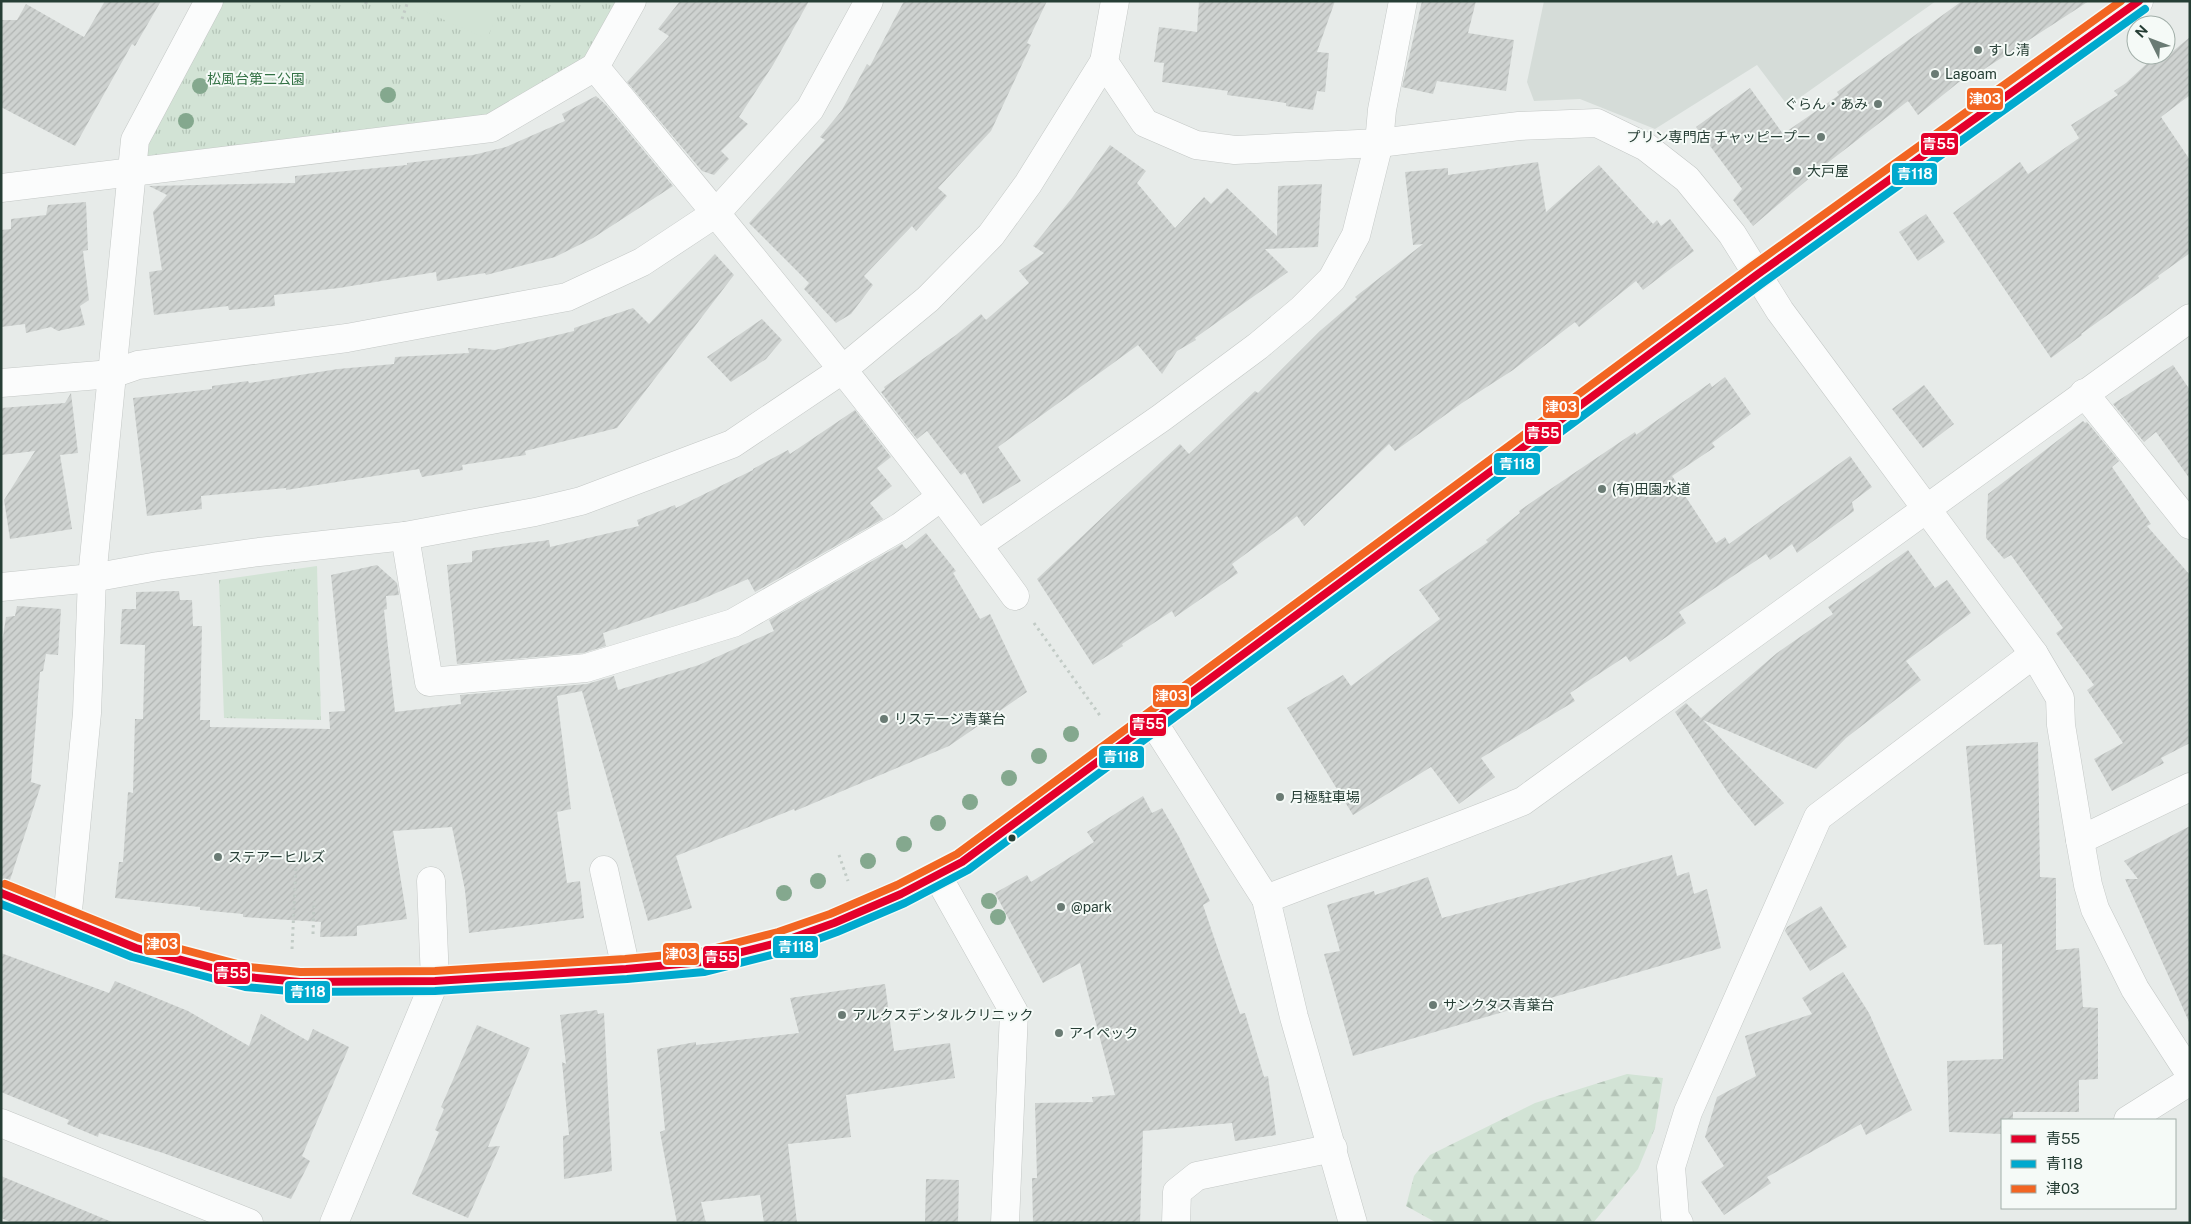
<svg xmlns="http://www.w3.org/2000/svg" width="2191" height="1224" font-family="'Public Sans','Noto Sans JP',sans-serif">
<defs>
<pattern id="grass-tufts" width="24" height="20" patternUnits="userSpaceOnUse" patternTransform="scale(1.25)"><rect width="24" height="20" fill="#d2e3d5"/><path d="M3 7l-1-3M5 7V3M7 7l1-3M15 17l-1-3M17 17v-4M19 17l1-3" fill="none" stroke="#b4c4b7"/></pattern>
<pattern id="forest-firs" width="22" height="20" patternUnits="userSpaceOnUse" patternTransform="scale(1.25)"><rect width="22" height="20" fill="#d2e3d5"/><path d="M5 1l3.5 6h-7zM16 11l3.5 6h-7z" fill="#b4c4b7"/></pattern>
<pattern id="building-hatch" width="6" height="6" patternUnits="userSpaceOnUse" patternTransform="scale(1.25)"><rect width="6" height="6" fill="#ced2d0"/><path d="M-1 1l2-2M0 6l6-6M5 7l2-2" fill="none" stroke="#b1b5b3"/></pattern>
</defs>
<rect width="100%" height="100%" fill="#e7ebe9"/>
<polygon fill="#d5dcd8" points="1544,1 1936,1 1788,106 1757,65 1655,129 1580,99 1534,101 1527,82"/>
<g fill="url(#grass-tufts)">
<polygon points="209,1 627,1 595,67 491,128 132,173"/>
<polygon points="317,566 321,720 224,718 219,580"/>
</g>
<polygon fill="url(#forest-firs)" points="1627,1074 1663,1078 1655,1128 1638,1169 1593,1223 1437,1223 1406,1206 1414,1176 1430,1155 1535,1103"/>
<polygon fill="#d2e3d5" points="402,1 503,1 487,39"/>
<g fill="url(#building-hatch)">
<polygon points="105,1 161,1 135,46 132,44 75,146 1,107 1,20 17,20 26,4 84,37"/>
<polygon points="680,1 809,1 773,65 739,117 748,124 721,151 729,159 714,175 702,171 627,82 669,36 658,29"/>
<polygon points="904,1 1047,1 1027,43 1031,45 991,131 938,188 947,196 916,231 912,226 864,276 873,285 851,314 836,323 804,289 809,283 749,223 825,140 820,137 842,110 867,64 870,66"/>
<polygon points="1199,1 1335,1 1317,52 1329,53 1325,92 1317,91 1313,110 1286,106 1286,103 1227,95 1228,91 1162,82 1164,63 1154,62 1159,27 1197,32"/>
<polygon points="1422,1 1476,1 1468,33 1514,40 1506,91 1437,81 1433,94 1402,87"/>
<polygon points="1962,1 2089,1 1966,81 1964,78 1918,115 1908,101 1826,164 1753,226 1733,200 1742,189 1696,127 1750,88 1783,134 1839,95 1837,92"/>
<polygon points="2190,37 2190,95 2161,117 2190,160 2190,253 2158,276 2159,278 2081,334 2082,335 2051,358 1953,213 2020,162 2028,174 2079,138 2071,125 2118,95 2114,91 2126,83 2156,55 2166,55 2166,47 2172,52"/>
<polygon points="596,96 606,105 673,186 593,238 555,257 486,275 485,273 437,281 436,272 339,288 274,295 275,306 229,310 228,306 154,315 149,272 162,270 153,212 167,195 149,186 295,183 295,176 407,165 407,163 473,155 506,147 565,121 562,114"/>
<polygon points="1110,145 1146,171 1137,183 1175,228 1204,197 1211,204 1227,188 1277,236 1278,186 1322,184 1318,247 1265,249 1288,272 1195,338 1196,340 1177,351 1162,374 1138,345 998,447 1021,481 983,504 965,472 961,475 927,431 917,439 881,392 885,389 884,387 956,335 981,314 986,320 1029,283 1019,271 1044,253 1033,246 1072,198"/>
<polygon points="1538,162 1546,212 1599,165 1653,224 1657,220 1661,226 1670,219 1694,251 1643,290 1636,281 1579,327 1575,322 1513,370 1462,403 1395,451 1389,444 1304,526 1297,516 1232,564 1238,573 1175,617 1172,611 1122,644 1123,646 1093,665 1037,579 1180,444 1189,454 1255,391 1258,393 1320,331 1357,299 1355,297 1423,244 1413,245 1405,172 1448,168 1448,175"/>
<polygon points="86,202 88,250 83,251 89,300 80,306 85,325 58,331 51,327 26,333 25,324 1,327 1,230 11,229 11,219 46,215 48,205"/>
<polygon points="1926,214 1945,242 1918,261 1899,232"/>
<polygon points="715,254 734,275 617,428 525,451 526,455 462,465 463,470 422,477 419,469 286,490 286,488 201,496 202,509 147,516 133,398 212,389 212,386 248,381 249,383 338,369 394,364 395,357 469,353 468,348 495,350 574,331 574,328 633,308 649,324"/>
<polygon points="762,319 782,340 766,359 731,382 707,357"/>
<polygon points="2173,365 2190,390 2190,479 2156,432 2144,442 2113,404"/>
<polygon points="1725,377 1751,414 1712,443 1715,447 1672,476 1716,543 1725,537 1729,544 1850,456 1872,487 1852,502 1854,511 1797,553 1792,544 1770,560 1766,554 1679,612 1686,623 1662,640 1630,662 1626,656 1570,693 1575,701 1481,758 1495,777 1459,804 1431,767 1353,815 1287,708 1343,675 1351,686 1440,619 1419,590 1488,542 1486,540 1520,513 1519,511 1555,486 1635,432 1636,435 1710,383 1712,387"/>
<polygon points="1924,385 1954,424 1923,448 1892,409"/>
<polygon points="71,393 78,453 60,455 72,529 10,539 4,500 35,451 1,455 1,408 65,403"/>
<polygon points="855,410 891,457 877,468 892,486 870,503 883,519 755,592 748,579 698,601 603,633 606,646 583,653 457,664 447,565 472,562 472,551 549,540 550,547 639,526 637,520 675,505 676,508 753,470 753,469 788,450 790,454"/>
<polygon points="2083,421 2085,423 2087,422 2119,461 2112,467 2151,524 2147,526 2190,575 2190,743 2161,758 2164,763 2112,791 2094,759 2123,743 2087,690 2094,685 2056,633 2063,628 2011,555 2004,559 1986,538 1988,494"/>
<polygon points="926,533 956,571 953,573 980,619 990,614 1027,692 949,746 795,811 794,809 676,856 692,908 648,921 582,691 557,696 571,809 557,812 567,883 580,881 584,918 469,933 465,890 452,827 393,831 407,919 357,926 357,936 320,937 321,922 243,917 243,914 200,910 200,907 115,898 119,862 123,862 128,792 133,793 135,719 143,719 145,645 120,644 122,609 136,609 136,592 179,591 180,600 192,600 193,626 202,626 200,720 210,720 210,727 330,729 329,712 345,711 331,575 377,565 397,583 399,595 386,596 387,609 384,610 395,712 461,704 460,695 587,684 614,676 618,690 699,665 774,631 769,620 902,544 906,549"/>
<polygon points="1908,550 1935,588 1947,580 1971,613 1906,661 1921,680 1846,738 1816,769 1703,720 1784,803 1755,826 1728,793 1675,712 1686,703 1701,718 1777,653 1833,614 1828,607"/>
<polygon points="17,606 61,609 58,655 46,654 43,671 40,672 31,782 41,785 10,880 1,878 1,650 6,617 15,616"/>
<polygon points="2038,742 2040,877 2056,878 2056,950 2079,948 2083,1007 2098,1008 2098,1079 2079,1080 2079,1112 2013,1112 2013,1120 2002,1120 2002,1134 1949,1132 1947,1061 2003,1059 2002,944 1984,945 1966,746"/>
<polygon points="1143,796 1152,813 1162,808 1179,837 1210,901 1203,905 1240,1014 1245,1013 1264,1077 1268,1076 1276,1135 1235,1141 1232,1123 1143,1131 1140,1223 1033,1223 1032,1178 1037,1178 1035,1103 1093,1102 1092,1097 1115,1095 1080,963 1043,983 995,893 1027,875 1031,882 1094,842 1087,832"/>
<polygon points="2190,826 2190,1024 2125,879 2138,879 2124,861"/>
<polygon points="1672,855 1677,876 1689,872 1694,894 1707,889 1721,948 1353,1056 1324,954 1340,951 1327,905 1374,891 1375,895 1428,877 1442,918"/>
<polygon points="1821,906 1847,947 1810,971 1785,931 1787,927"/>
<polygon points="1,953 109,993 115,981 188,1011 249,1046 261,1014 308,1041 313,1029 349,1047 302,1156 310,1161 291,1199 163,1153 99,1133 98,1137 67,1124 69,1120 1,1092"/>
<polygon points="1843,972 1869,1013 1912,1110 1866,1135 1861,1124 1767,1177 1771,1183 1724,1215 1701,1182 1724,1166 1705,1137 1717,1097 1756,1076 1745,1036 1812,1014 1802,998"/>
<polygon points="885,984 894,1051 950,1043 955,1078 846,1095 851,1137 788,1144 797,1223 764,1223 760,1195 701,1202 706,1223 677,1223 660,1132 665,1130 657,1049 696,1042 696,1045 799,1033 790,998"/>
<polygon points="597,1010 598,1014 604,1013 612,1171 564,1179 563,1136 569,1135 562,1062 566,1064 560,1015"/>
<polygon points="477,1025 530,1048 488,1147 500,1146 468,1218 412,1194 439,1132 435,1130 444,1109 441,1107"/>
<polygon points="1,1176 112,1222 112,1223 13,1223 1,1218"/>
<polygon points="926,1179 959,1180 958,1223 925,1223"/>
</g>
<g fill="none" stroke-linecap="round" stroke-linejoin="round">
<defs>
<g id="minor">
<polyline points="1115,1 1104,62 1145,123 1196,145 1235,150 1379,143 1519,126 1597,123 1646,147 1687,179 1732,234 1780,311 2034,654 2060,698 2061,725 2080,840 2088,885 2095,909 2135,989 2190,1074"/>
<path d="M 595,67 C 738,240 883,413 1015,596"/>
<polyline points="1,188 491,128 595,67 632,1"/>
<polyline points="1,383 112,374 138,365 347,338 567,297 642,262 716,213 810,109 869,1"/>
<polyline points="2084,393 2190,525"/>
<polyline points="405,536 429,682 586,668 733,623 900,527 941,497"/>
<polyline points="978,545 1161,418 1258,346 1302,309 1332,279 1356,235 1379,143 1382,110 1403,1"/>
<polyline points="1,587 92,578 158,566 259,552 405,536 535,512 581,501 732,444 842,370 928,299 991,235 1028,184 1104,62"/>
<polyline points="1153,722 1266,899 1294,1017 1353,1223"/>
<polyline points="2080,840 2190,787"/>
<polyline points="604,870 626,969"/>
<polyline points="937,875 1014,1012 1005,1223"/>
<polyline points="1,893 136,948 247,977 300,982 435,981 626,969 702,962 781,942 834,923 901,894 962,862 1758,274 2139,1"/>
<path d="M 1266,899 C 1351,866 1438,836 1523,801 L 2190,318"/>
<polyline points="67,921 87,713 92,578 135,140 209,1"/>
<polyline points="2128,1120 2190,1081"/>
<polyline points="1,1123 249,1223"/>
<polyline points="334,1223 435,981 431,881"/>
<polyline points="1176,1223 1177,1192 1197,1176 1333,1148"/>
<polyline points="1679,1223 1675,1217 1671,1167 1688,1112 1818,817 2034,654"/>
</g>
</defs>
<use href="#minor" stroke="#c4c8c6" stroke-width="29"/>
<g stroke="#c2cbc6" stroke-width="3" stroke-dasharray="2.5 4" stroke-linecap="butt">
<polyline points="366,4 366,1"/>
<polyline points="402,19 407,4"/>
<polyline points="1034,623 1101,717"/>
<polyline points="839,855 848,881"/>
<polyline points="313,934 314,901"/>
<polyline points="292,949 296,867"/>
</g>
<use href="#minor" stroke="#fbfcfc" stroke-width="28"/>
<defs>
<polyline id="bus-1" points="1,893 136,948 247,977 300,982 435,981 626,969 702,962 781,942 834,923 901,894 962,862 1758,274 2139,1"/>
<polyline id="bus-2" points="1,904 132,957 245,987 300,992 435,991 627,979 704,972 783,952 837,932 905,903 968,870 1764,282 2145,9"/>
<polyline id="bus-3" points="5,884 139,938 249,967 300,972 435,971 625,959 700,952 778,932 830,914 897,885 957,854 1752,266 2121,1"/>
</defs>
<use href="#bus-1" stroke="#f5faf7" stroke-width="11"/>
<use href="#bus-2" stroke="#f5faf7" stroke-width="11"/>
<use href="#bus-3" stroke="#f5faf7" stroke-width="11"/>
<use href="#bus-1" stroke="#e4002b" stroke-width="8"/>
<use href="#bus-2" stroke="#00a9ce" stroke-width="8"/>
<use href="#bus-3" stroke="#f26522" stroke-width="8"/>
</g>
<g fill="#84a88e">
<circle cx="200" cy="86" r="8"/>
<circle cx="388" cy="95" r="8"/>
<circle cx="186" cy="121" r="8"/>
<circle cx="1071" cy="734" r="8"/>
<circle cx="1039" cy="756" r="8"/>
<circle cx="1009" cy="778" r="8"/>
<circle cx="970" cy="802" r="8"/>
<circle cx="938" cy="823" r="8"/>
<circle cx="904" cy="844" r="8"/>
<circle cx="868" cy="861" r="8"/>
<circle cx="818" cy="881" r="8"/>
<circle cx="784" cy="893" r="8"/>
<circle cx="989" cy="901" r="8"/>
<circle cx="998" cy="917" r="8"/>
</g>
<g fill="#6a7b74" stroke="#f5faf7" stroke-width="2">
<circle cx="1978" cy="50" r="5"/>
<circle cx="1935" cy="74" r="5"/>
<circle cx="1878" cy="104" r="5"/>
<circle cx="1821" cy="137" r="5"/>
<circle cx="1797" cy="171" r="5"/>
<circle cx="1602" cy="489" r="5"/>
<circle cx="884" cy="719" r="5"/>
<circle cx="1280" cy="797" r="5"/>
<circle cx="218" cy="857" r="5"/>
<circle cx="1061" cy="907" r="5"/>
<circle cx="1433" cy="1005" r="5"/>
<circle cx="842" cy="1015" r="5"/>
<circle cx="1059" cy="1033" r="5"/>
</g>
<circle fill="#263e35" stroke="#f5faf7" stroke-width="2" cx="1012" cy="838" r="4.5"/>
<g text-anchor="middle" dominant-baseline="central" stroke-width="4" stroke-linejoin="round" paint-order="stroke">
<g font-size="14" fill="#263e35" stroke="#f5faf7" text-anchor="start">
<text x="1988" y="50">すし清</text>
<text x="1945" y="74">Lagoam</text>
<text x="1868" y="104" text-anchor="end">ぐらん・あみ</text>
<text x="1811" y="137" text-anchor="end">プリン専門店 チャッピープー</text>
<text x="1807" y="171">大戸屋</text>
<text x="1612" y="489">(有)田園水道</text>
<text x="894" y="719">リステージ青葉台</text>
<text x="1290" y="797">月極駐車場</text>
<text x="228" y="857">ステアーヒルズ</text>
<text x="1071" y="907">@park</text>
<text x="1443" y="1005">サンクタス青葉台</text>
<text x="852" y="1015">アルクスデンタルクリニック</text>
<text x="1069" y="1033">アイペック</text>
</g>
<g font-size="14" fill="#337144" stroke="#f5faf7">
<text x="256" y="79">松風台第二公園</text>
</g>
</g>
<g stroke="#f5faf7" stroke-width="2">
<rect x="1966" y="87" width="38" height="24" rx="5" fill="#f26522"/>
<rect x="1920" y="132" width="39" height="24" rx="5" fill="#e4002b"/>
<rect x="1891" y="162" width="47" height="24" rx="5" fill="#00a9ce"/>
<rect x="1542" y="395" width="38" height="24" rx="5" fill="#f26522"/>
<rect x="1524" y="421" width="38" height="24" rx="5" fill="#e4002b"/>
<rect x="1493" y="452" width="48" height="24" rx="5" fill="#00a9ce"/>
<rect x="1152" y="684" width="38" height="24" rx="5" fill="#f26522"/>
<rect x="1129" y="713" width="38" height="24" rx="5" fill="#e4002b"/>
<rect x="1098" y="745" width="47" height="24" rx="5" fill="#00a9ce"/>
<rect x="143" y="932" width="38" height="24" rx="5" fill="#f26522"/>
<rect x="772" y="935" width="47" height="24" rx="5" fill="#00a9ce"/>
<rect x="662" y="942" width="38" height="24" rx="5" fill="#f26522"/>
<rect x="702" y="945" width="38" height="24" rx="5" fill="#e4002b"/>
<rect x="213" y="961" width="38" height="24" rx="5" fill="#e4002b"/>
<rect x="284" y="980" width="47" height="24" rx="5" fill="#00a9ce"/>
</g>
<g font-size="14" text-anchor="middle" font-weight="bold" fill="#fff">
<text x="1985" y="104">津03</text>
<text x="1939" y="149">青55</text>
<text x="1915" y="179">青118</text>
<text x="1561" y="412">津03</text>
<text x="1543" y="438">青55</text>
<text x="1517" y="469">青118</text>
<text x="1171" y="701">津03</text>
<text x="1148" y="729">青55</text>
<text x="1121" y="762">青118</text>
<text x="162" y="949">津03</text>
<text x="796" y="952">青118</text>
<text x="681" y="959">津03</text>
<text x="721" y="962">青55</text>
<text x="232" y="978">青55</text>
<text x="308" y="997">青118</text>
</g>
<rect width="2191" height="1224" fill="none" stroke="#263e35" stroke-width="5"/>
<rect x="2001" y="1119" width="175" height="90" fill="#f5faf7" stroke="#a2afa9"/>
<rect x="2011" y="1135" width="25" height="8" fill="#e4002b" stroke="#a2afa9"/>
<text x="2046" y="1144" font-size="15" fill="#263e35">青55</text>
<rect x="2011" y="1160" width="25" height="8" fill="#00a9ce" stroke="#a2afa9"/>
<text x="2046" y="1169" font-size="15" fill="#263e35">青118</text>
<rect x="2011" y="1185" width="25" height="8" fill="#f26522" stroke="#a2afa9"/>
<text x="2046" y="1194" font-size="15" fill="#263e35">津03</text>
<g transform="translate(2151 40) rotate(312)"><circle r="24" fill="#f5faf7" stroke="#a2afa9"/>
<path d="M0-4L9 19L0 12L-9 19Z" fill="#6a7b74"/>
<text y="-8" font-size="14" font-weight="bold" text-anchor="middle" fill="#263e35">N</text>
</g>
</svg>
